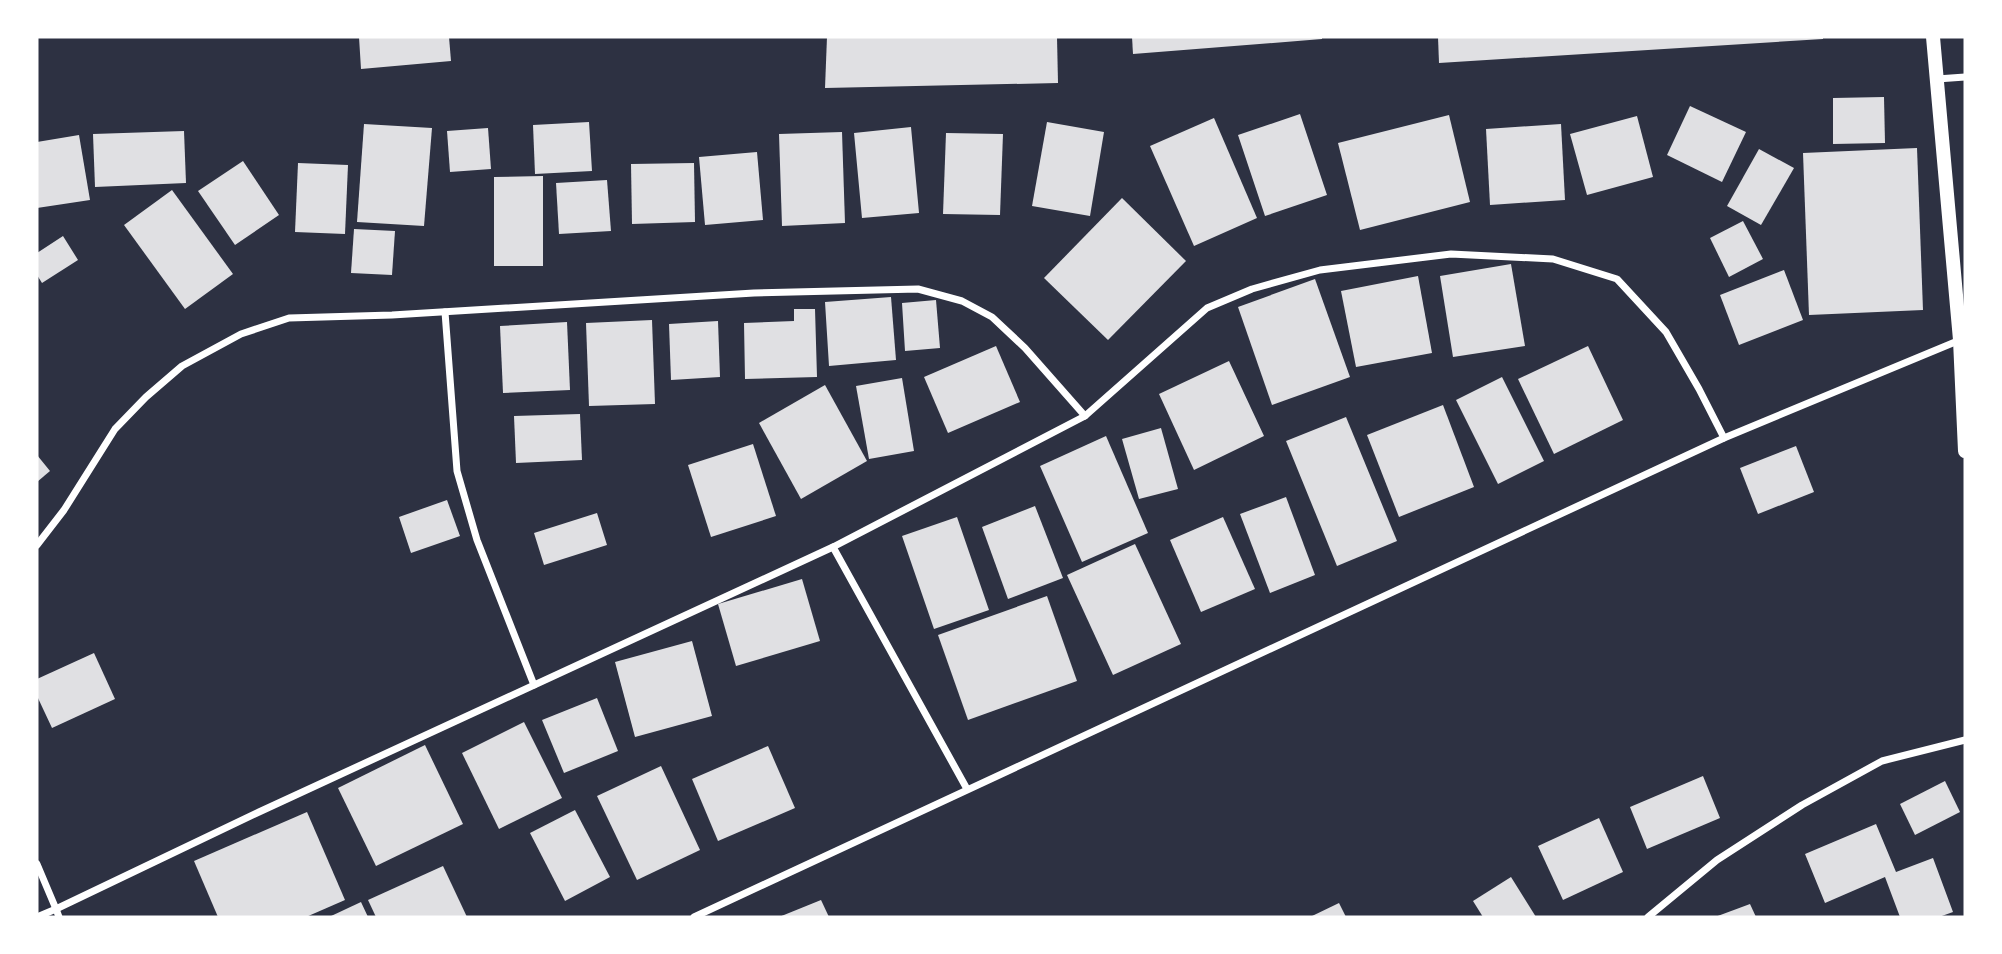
<svg xmlns="http://www.w3.org/2000/svg" width="2002" height="954" font-family="'IBM Plex Sans',sans-serif">
<rect width="100%" height="100%" fill="#2d3142"/>
<g fill="#e0e0e3">
<polygon points="359,37 449,37 451,61 361,69"/>
<polygon points="827,37 1057,37 1058,83 825,88"/>
<polygon points="1132,37 1322,37 1322,39 1133,54"/>
<polygon points="1438,37 1823,37 1823,39 1439,63"/>
<polygon points="1884,97 1885,143 1833,144 1833,98"/>
<polygon points="1690,106 1746,132 1722,182 1667,155"/>
<polygon points="1300,114 1327,195 1265,216 1238,135"/>
<polygon points="1449,115 1470,202 1360,230 1338,143"/>
<polygon points="1637,116 1653,177 1587,195 1570,134"/>
<polygon points="1214,118 1257,218 1194,246 1150,146"/>
<polygon points="589,122 592,171 535,174 533,125"/>
<polygon points="1047,122 1104,132 1090,216 1032,206"/>
<polygon points="364,124 432,128 424,226 357,222"/>
<polygon points="1561,124 1565,200 1490,205 1486,129"/>
<polygon points="911,127 919,213 862,218 854,133"/>
<polygon points="488,128 491,169 450,172 447,131"/>
<polygon points="184,131 186,183 95,187 93,134"/>
<polygon points="842,132 845,223 782,226 779,134"/>
<polygon points="946,133 1003,134 1000,215 943,214"/>
<polygon points="79,135 90,200 37,208 37,142"/>
<polygon points="1917,148 1923,310 1809,315 1803,153"/>
<polygon points="1759,149 1794,168 1761,225 1727,206"/>
<polygon points="757,152 763,220 705,225 699,157"/>
<polygon points="243,161 279,215 235,245 198,191"/>
<polygon points="298,163 348,165 345,234 295,232"/>
<polygon points="694,163 695,222 632,224 631,164"/>
<polygon points="543,176 543,266 494,266 494,177"/>
<polygon points="607,180 611,231 559,234 556,183"/>
<polygon points="172,190 233,274 185,309 124,225"/>
<polygon points="1122,198 1186,261 1108,340 1044,278"/>
<polygon points="1743,221 1763,259 1729,277 1710,238"/>
<polygon points="354,229 395,231 392,275 351,273"/>
<polygon points="63,236 78,260 42,283 37,275 37,253"/>
<polygon points="1511,264 1525,346 1453,357 1440,276"/>
<polygon points="1784,270 1803,320 1739,345 1720,295"/>
<polygon points="1418,276 1432,353 1356,367 1341,291"/>
<polygon points="1315,279 1350,377 1272,405 1238,307"/>
<polygon points="891,297 896,360 829,366 825,302"/>
<polygon points="936,300 940,348 905,351 902,303"/>
<polygon points="794,309 815,309 817,377 745,379 744,323 794,321"/>
<polygon points="652,320 655,404 589,406 586,323"/>
<polygon points="718,321 720,377 671,380 669,324"/>
<polygon points="567,322 570,390 503,393 500,326"/>
<polygon points="996,346 1020,402 948,433 924,377"/>
<polygon points="1588,346 1623,420 1554,454 1518,379"/>
<polygon points="1229,361 1264,436 1194,470 1159,394"/>
<polygon points="1502,377 1544,461 1498,484 1456,400"/>
<polygon points="902,378 914,451 869,459 856,386"/>
<polygon points="825,385 867,461 801,499 759,423"/>
<polygon points="1443,405 1474,487 1399,517 1367,435"/>
<polygon points="580,414 582,460 516,463 514,416"/>
<polygon points="1346,417 1397,541 1337,566 1286,441"/>
<polygon points="1161,428 1178,489 1139,499 1122,439"/>
<polygon points="1106,436 1148,533 1082,562 1040,466"/>
<polygon points="753,444 776,516 711,537 688,465"/>
<polygon points="1796,446 1814,492 1758,514 1740,468"/>
<polygon points="37,455 50,471 37,482"/>
<polygon points="1286,497 1315,575 1270,593 1240,514"/>
<polygon points="447,500 460,536 411,553 399,517"/>
<polygon points="1035,506 1063,578 1008,599 982,527"/>
<polygon points="597,513 607,545 544,565 534,533"/>
<polygon points="957,517 989,610 934,629 902,536"/>
<polygon points="1223,517 1255,589 1201,612 1170,540"/>
<polygon points="1135,544 1181,644 1113,675 1067,575"/>
<polygon points="802,579 820,641 736,666 718,604"/>
<polygon points="1047,596 1077,681 968,720 938,635"/>
<polygon points="692,641 712,716 635,737 615,662"/>
<polygon points="94,653 115,699 52,728 37,696 37,679"/>
<polygon points="597,698 618,751 564,773 542,720"/>
<polygon points="524,722 562,798 499,829 462,753"/>
<polygon points="425,745 463,824 376,866 338,788"/>
<polygon points="768,746 795,808 718,841 692,779"/>
<polygon points="661,766 700,850 637,880 597,796"/>
<polygon points="1703,776 1720,818 1647,849 1630,807"/>
<polygon points="1945,781 1960,812 1915,835 1900,804"/>
<polygon points="575,810 610,877 565,901 530,833"/>
<polygon points="307,812 345,900 306,917 218,917 194,861"/>
<polygon points="1599,818 1623,872 1563,900 1538,846"/>
<polygon points="1876,824 1896,872 1933,858 1953,912 1939,917 1900,917 1885,877 1825,903 1805,854"/>
<polygon points="443,866 467,917 376,917 368,900"/>
<polygon points="1511,877 1536,917 1483,917 1473,901"/>
<polygon points="821,900 829,917 779,917"/>
<polygon points="361,902 368,917 329,917"/>
<polygon points="1339,903 1346,917 1310,917"/>
<polygon points="1750,904 1756,917 1715,917"/>
</g>
<g fill="none" stroke-linecap="round" stroke-linejoin="round">
<g stroke="#fff" stroke-width="7">
<polyline points="1937,79 1965,77"/>
<polyline points="445,312 457,471 477,540 534,685"/>
<polyline points="37,545 64,510 115,429 146,397 182,366 241,334 289,318 392,315 754,293 918,289 962,301 992,317 1025,348 1085,416"/>
<polyline points="833,547 967,789"/>
<polyline points="37,864 56,909 259,812 833,547 1085,416 1207,308 1252,289 1320,270 1451,254 1553,259 1617,279 1666,332 1699,389 1724,438"/>
<polyline points="37,917 56,909 59,917"/>
<polyline points="694,917 1724,438 1960,340"/>
<polyline points="1648,917 1717,860 1802,805 1882,761 1965,740"/>
</g>
<polyline stroke="#fff" stroke-width="14" points="1933,37 1960,340 1965,451"/>
</g>
<rect width="2002" height="954" fill="none" stroke="#ffffff" stroke-width="77"/>
</svg>
